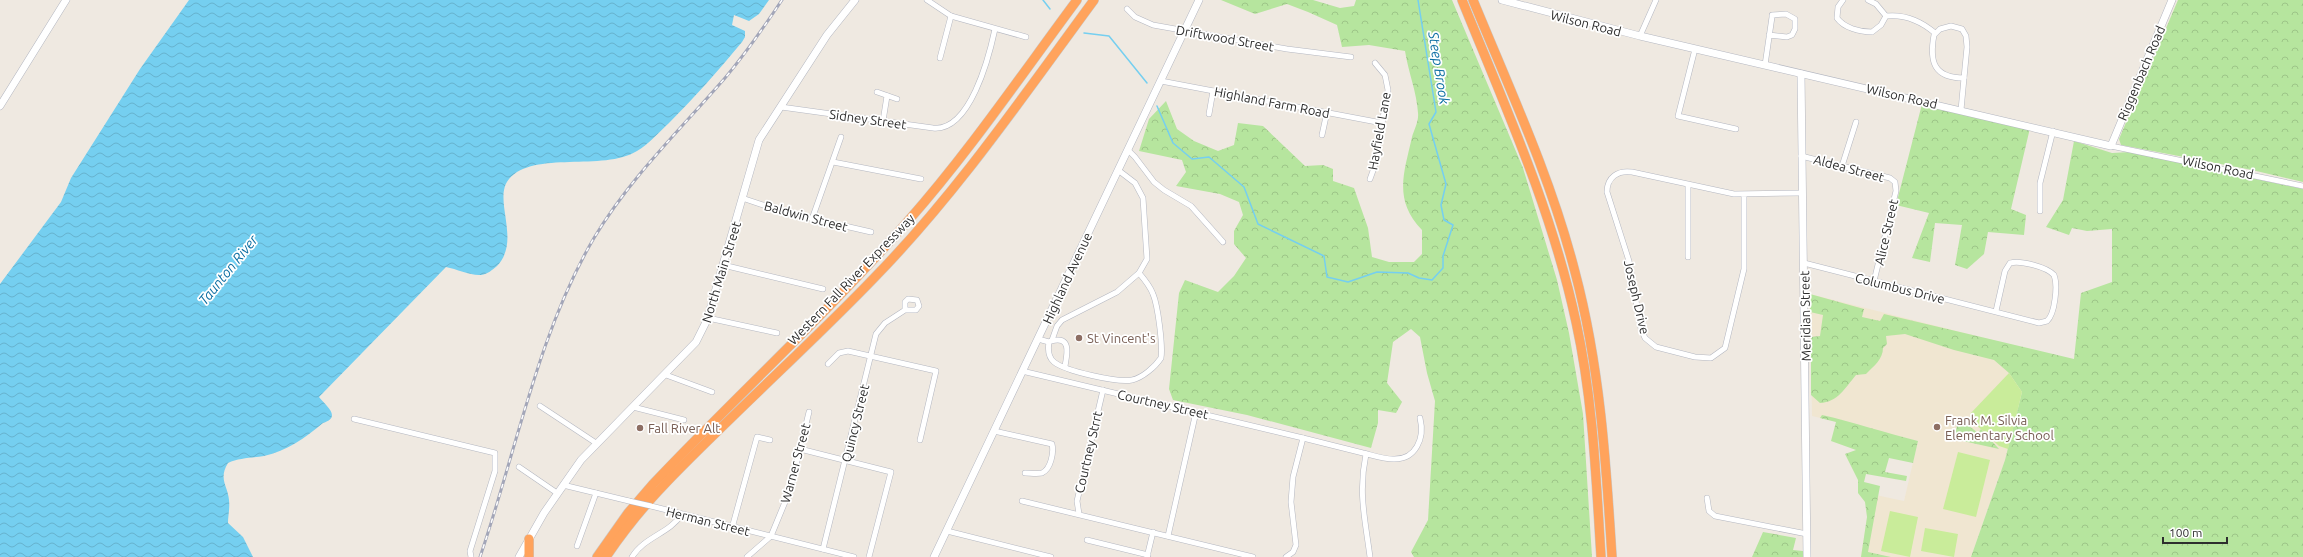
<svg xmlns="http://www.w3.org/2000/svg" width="2303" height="557" font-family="Ubuntu,sans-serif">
<defs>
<pattern id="forest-crowns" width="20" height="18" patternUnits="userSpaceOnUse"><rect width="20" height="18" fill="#b6e59e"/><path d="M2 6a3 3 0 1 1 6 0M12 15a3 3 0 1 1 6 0" fill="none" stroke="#9dc588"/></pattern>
<pattern id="water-waves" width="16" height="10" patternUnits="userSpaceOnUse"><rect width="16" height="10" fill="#75cff0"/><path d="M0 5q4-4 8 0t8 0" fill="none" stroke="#66b2ce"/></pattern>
</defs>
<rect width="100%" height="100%" fill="#efe9e1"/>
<polygon fill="#f0e6d1" points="1810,294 2032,350 2005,460 1971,557 1861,557 1871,494 1904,501 1918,441 1812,416"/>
<g fill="url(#forest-crowns)">
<path d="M 1221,0 L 1313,0 L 1340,8 L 1354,6 L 1356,0 L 1452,0 L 1523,168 L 1557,280 L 1569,333 L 1583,414 L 1592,557 L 1414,557 L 1411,552 L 1428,520 L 1435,401 L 1427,373 L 1420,337 L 1411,329 L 1393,342 L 1387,383 L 1402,402 L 1396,413 L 1378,410 L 1378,423 L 1371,448 L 1247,415 L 1173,400 L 1169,389 L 1179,293 L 1185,280 L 1218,292 L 1234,276 L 1246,258 L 1234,244 L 1234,231 L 1243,215 L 1239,202 L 1220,194 L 1176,186 L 1186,172 L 1182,160 L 1139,151 L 1149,119 L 1166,101 L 1177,129 L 1194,141 L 1218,151 L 1234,145 L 1238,123 L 1263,126 L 1305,166 L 1323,165 L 1333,169 L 1333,181 L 1354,188 L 1368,228 L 1372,257 L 1389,262 L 1414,262 L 1422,254 L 1422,230 C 1393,200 1404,173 1412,137 C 1414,130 1419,121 1418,113 C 1417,93 1408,71 1405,51 L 1369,45 L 1342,47 L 1337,25 L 1308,12 L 1287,4 L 1255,14 Z"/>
<polygon points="2178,0 2303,0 2303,182 2252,170 2121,145 2119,139"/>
<polygon points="1922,104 2030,128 2011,209 2026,215 2024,235 1988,232 1984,254 1967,269 1955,265 1962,225 1935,223 1930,262 1912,258 1929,213 1896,205"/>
<path d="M 2074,141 L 2112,153 L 2130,152 L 2303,189 L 2303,557 L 1971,557 L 2005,460 L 2022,392 L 2009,373 L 1994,360 L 1954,350 L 1905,334 L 1886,336 L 1887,344 L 1883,348 C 1883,359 1874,366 1866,374 L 1856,375 C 1845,388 1838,402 1820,403 L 1811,395 L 1811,337 L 1820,336 L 1823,315 L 1810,312 L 1810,294 L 1864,309 L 1862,317 L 1880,321 L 1884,314 L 2074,359 L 2081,293 L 2112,282 L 2112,229 L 2087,231 L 2072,228 L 2069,235 L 2046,227 L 2063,200 Z"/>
<path d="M 1822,415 C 1854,422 1885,433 1918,441 L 1913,463 L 1889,458 L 1885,472 L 1907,476 L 1906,481 L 1866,474 L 1864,482 L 1880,486 L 1868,552 L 1891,557 L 1861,557 L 1867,517 L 1865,502 L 1858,493 L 1858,480 L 1845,454 L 1856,450 L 1831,441 L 1836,422 L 1820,418 Z"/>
<polygon points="1963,421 1978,433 1981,429 1999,449 1954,439 1957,426"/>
<polygon points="1763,532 1796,538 1793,550 1803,551 1803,557 1752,557"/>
</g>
<g fill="#c9ec9a">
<polygon points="2009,373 2022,392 2008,449 1999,446 1970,419 1970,414"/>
<polygon points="1958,452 1990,460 1976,517 1943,509"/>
<polygon points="1890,511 1918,517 1910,557 1881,551"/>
<polygon points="1925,528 1958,534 1954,557 1921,551"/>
</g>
<path fill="url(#water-waves)" d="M 189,0 L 769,0 L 759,14 L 749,21 L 734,15 L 732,25 L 745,31 L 745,37 L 742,42 C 719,70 695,97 669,123 C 659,132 649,144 637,151 C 603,172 534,150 509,179 C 492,199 522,240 497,266 C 492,270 488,274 481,275 C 471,276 457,269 446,267 L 319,397 C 326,406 342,417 323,423 C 305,438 287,451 264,456 C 252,458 239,458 228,463 C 218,479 228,486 229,500 C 230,508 228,516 228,523 L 243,537 L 253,557 L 0,557 L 0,284 L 61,202 L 71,178 L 140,69 Z"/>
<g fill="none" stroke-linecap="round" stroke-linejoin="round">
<g stroke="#75cff0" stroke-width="1.5">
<polyline points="1043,0 1050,9"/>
<polyline points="1084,33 1109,36 1147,83"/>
<polyline points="1157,106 1173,143 1192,159 1209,157 1244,187 1258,224 1324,256 1327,277 1348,282 1377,272 1408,273 1419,278 1432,280 1443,268 1443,256 1453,225 1444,220 1441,205 1446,184 1429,124 1436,112 1418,0"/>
</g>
<defs>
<g id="street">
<polyline points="927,0 951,16 1026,37"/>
<path d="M 1843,0 L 1838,7 L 1837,18 C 1844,28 1860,32 1872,32 L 1881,25 L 1886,16 C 1905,14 1921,21 1935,33"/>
<polyline points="1868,0 1876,4 1886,16"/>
<polyline points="1127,9 1135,17 1153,25 1287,49 1351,57"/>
<path d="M 1951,26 L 1962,29 L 1966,36 L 1967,47 L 1964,78 C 1934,78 1929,62 1934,35 L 1940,29 Z"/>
<polyline points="1640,36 1656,0"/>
<polyline points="1695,49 1678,116 1736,129"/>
<polyline points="940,58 951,16"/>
<polyline points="1765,65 1772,17 1772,15 1786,14 1795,19 1795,29 1792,35 1787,37 1769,35"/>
<polyline points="1161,81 1382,123"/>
<polyline points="877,92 897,99"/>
<path d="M 781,107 L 933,128 C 970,132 989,57 995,29"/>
<polyline points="1961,110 1964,78"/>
<polyline points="1209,114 1213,91"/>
<polyline points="883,121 887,96"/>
<polyline points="1322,135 1327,112"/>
<polyline points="2111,146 2303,186"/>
<polyline points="1128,150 1135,157 1154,182 1164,190 1191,206 1223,242"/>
<polyline points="1801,156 1890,178 1895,182 1896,191 1874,281"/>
<polyline points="833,162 921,179"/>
<polyline points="1842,166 1856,122"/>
<polyline points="1370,179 1374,168 1388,90 1385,75 1375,63"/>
<polyline points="1688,185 1688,257"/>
<path d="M 1744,195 L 1744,269 L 1725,348 L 1711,358 L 1695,357 L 1656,347 L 1645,338 L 1641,329 L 1629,261 L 1607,192 C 1607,177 1618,170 1632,172 L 1734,194 L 1802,193"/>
<polyline points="742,198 784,212 871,232"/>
<polyline points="2040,211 2040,183 2053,131"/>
<polyline points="812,219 841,137"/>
<path d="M 1804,263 L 2039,323 L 2047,321 C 2055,314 2058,285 2054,275 C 2047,267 2020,260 2010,263 L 2005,271 L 1996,311"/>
<polyline points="723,265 823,289"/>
<polyline points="708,318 777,333"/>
<path d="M 1038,339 L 1049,342 C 1048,348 1048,357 1054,362 C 1065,371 1118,383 1132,380 C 1142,378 1155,367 1161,358 C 1163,346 1158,306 1153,294 C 1150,286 1145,280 1139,273 L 1147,259 L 1143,198 L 1135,183 L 1118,170"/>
<polyline points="1052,340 1057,326 1062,320 1117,292 1139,273"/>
<path d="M 1051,341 C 1072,335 1067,355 1065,366"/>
<polyline points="828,364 839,353 848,351 936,371 920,440"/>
<polyline points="1022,371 1303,438 1293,477 1291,502 1296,545 1293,552 1286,557"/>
<polyline points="666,375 712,392"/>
<polyline points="540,406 596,443"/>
<polyline points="633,407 684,420"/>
<polyline points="354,419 495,453 495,471 470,551 471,557"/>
<path d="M 994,431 L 1052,444 C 1054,452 1051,469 1042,473 C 1037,474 1030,473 1025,473"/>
<path d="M 1303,438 C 1323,443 1343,448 1363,453 C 1372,455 1383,459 1393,459 C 1416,460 1425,438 1420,418"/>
<polyline points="800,449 891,472 869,557"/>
<path d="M 1366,454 C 1358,493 1365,518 1370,557"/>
<polyline points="519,467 557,493"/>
<polyline points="563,485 629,501"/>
<polyline points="1707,498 1709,511 1715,516 1807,534"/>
<polyline points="1022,501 1253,557"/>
<polyline points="651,506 854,557"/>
<polyline points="1079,514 1077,501 1103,390"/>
<polyline points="732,528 757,437 770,440"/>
<polyline points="947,531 1051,557"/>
<polyline points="1168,536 1196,412"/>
<polyline points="1087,540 1148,555"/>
<polyline points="577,546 596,493"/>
<polyline points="823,549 876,334 885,323 905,310 905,302 908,299 917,300 919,306 916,310 905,310"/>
<path d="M 632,557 C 644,537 670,533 681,515"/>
<polyline points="747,557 771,536 790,490 809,412"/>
<polyline points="1147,557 1153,532"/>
</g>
<g id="secondary">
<polyline points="1502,0 1640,36 2111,146 2172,0"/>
<polyline points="1801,74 1807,557"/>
<polyline points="0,106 66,0"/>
<polyline points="519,557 544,513 581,460 696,342 707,320 759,140 827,35 855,0"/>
<polyline points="934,557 1199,0"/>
</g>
<g id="highway">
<path d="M 1462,0 C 1505,106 1552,210 1576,322 C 1593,399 1596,478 1601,557"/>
<path d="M 1473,0 C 1510,90 1551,178 1575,272 C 1600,366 1606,461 1612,557"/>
<polyline points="529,539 529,557"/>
<path d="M 597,557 L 628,513 L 653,484 C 737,395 828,313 908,221 C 969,152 1022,74 1077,0"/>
<path d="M 606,557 C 642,503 682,466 728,421 C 777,373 827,327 874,278 C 957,193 1024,95 1094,0"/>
</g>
</defs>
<use href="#street" stroke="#b4b7c1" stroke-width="6"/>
<use href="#secondary" stroke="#b4b7c1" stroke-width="8"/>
<use href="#highway" stroke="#c9c9c9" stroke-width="10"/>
<use href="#street" stroke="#fff" stroke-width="5"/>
<use href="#secondary" stroke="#fff" stroke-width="7"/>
<use href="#highway" stroke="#ffa35c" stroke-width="9"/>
<defs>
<path id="rail" d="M 480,557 C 516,452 538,333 594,238 C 630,178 679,131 725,78 C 746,53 764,27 782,0"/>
</defs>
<use href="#rail" stroke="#a3a6b8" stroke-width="3"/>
<use href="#rail" stroke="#fff" stroke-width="1.5" stroke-dasharray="4.5" stroke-linecap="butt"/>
<defs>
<polyline id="street-bridge" points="629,501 651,506"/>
</defs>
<use href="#street-bridge" stroke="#b4b7c1" stroke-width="6" stroke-linecap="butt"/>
<use href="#street-bridge" stroke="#fff" stroke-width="5"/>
</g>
<g fill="#8d6e63" stroke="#fff" stroke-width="1.5">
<circle cx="1079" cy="338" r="4"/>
<circle cx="1937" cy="427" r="4"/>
<circle cx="640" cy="428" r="4"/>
</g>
<g text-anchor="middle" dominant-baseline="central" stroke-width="3.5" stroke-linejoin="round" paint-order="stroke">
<g font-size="13" fill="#2e2e2e" stroke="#fff">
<text transform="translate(1586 23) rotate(14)">Wilson Road</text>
<text transform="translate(1225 38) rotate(10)">Driftwood Street</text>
<text transform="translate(2141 73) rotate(-67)">Riggenbach Road</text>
<text transform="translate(1902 96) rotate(13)">Wilson Road</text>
<text transform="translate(1272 102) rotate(11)">Highland Farm Road</text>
<text transform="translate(868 119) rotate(8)">Sidney Street</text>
<text transform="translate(1379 131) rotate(-80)">Hayfield Lane</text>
<text transform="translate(2218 167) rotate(12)">Wilson Road</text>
<text transform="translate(1849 168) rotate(15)">Aldea Street</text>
<text transform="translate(806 216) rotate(15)">Baldwin Street</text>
<text transform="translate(1886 232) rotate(-77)">Alice Street</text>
<text transform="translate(721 272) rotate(-73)">North Main Street</text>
<text transform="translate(1067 278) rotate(-65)">Highland Avenue</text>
<text transform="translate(851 279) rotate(-46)">Western Fall River Expressway</text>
<text transform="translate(1900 288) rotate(14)">Columbus Drive</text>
<text transform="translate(1637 297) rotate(77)">Joseph Drive</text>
<text transform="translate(1805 316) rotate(-91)">Meridian Street</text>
<text transform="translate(1163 404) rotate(13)">Courtney Street</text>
<text transform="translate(855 423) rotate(-76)">Quincy Street</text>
<text transform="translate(1088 452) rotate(-77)">Courtney Strrt</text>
<text transform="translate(795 463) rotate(-75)">Warner Street</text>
<text transform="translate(708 521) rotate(14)">Herman Street</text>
</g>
<g font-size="13" fill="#785e54" stroke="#fff" text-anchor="start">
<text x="1087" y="338">St Vincent's</text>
<text x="1945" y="420">Frank M. Silvia<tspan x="1945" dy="15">Elementary School</tspan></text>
<text x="648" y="428">Fall River Alt</text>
</g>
<g font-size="14" font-style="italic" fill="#0d6fa3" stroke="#fff">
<text transform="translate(1439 68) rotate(81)">Steep Brook</text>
<text transform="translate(228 270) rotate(-51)">Taunton River</text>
</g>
</g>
<path d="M2163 537v6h64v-6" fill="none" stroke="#2e2e2e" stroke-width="2"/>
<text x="2169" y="537" font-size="12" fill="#2e2e2e" stroke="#ffffff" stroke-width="3" paint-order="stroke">100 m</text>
</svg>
